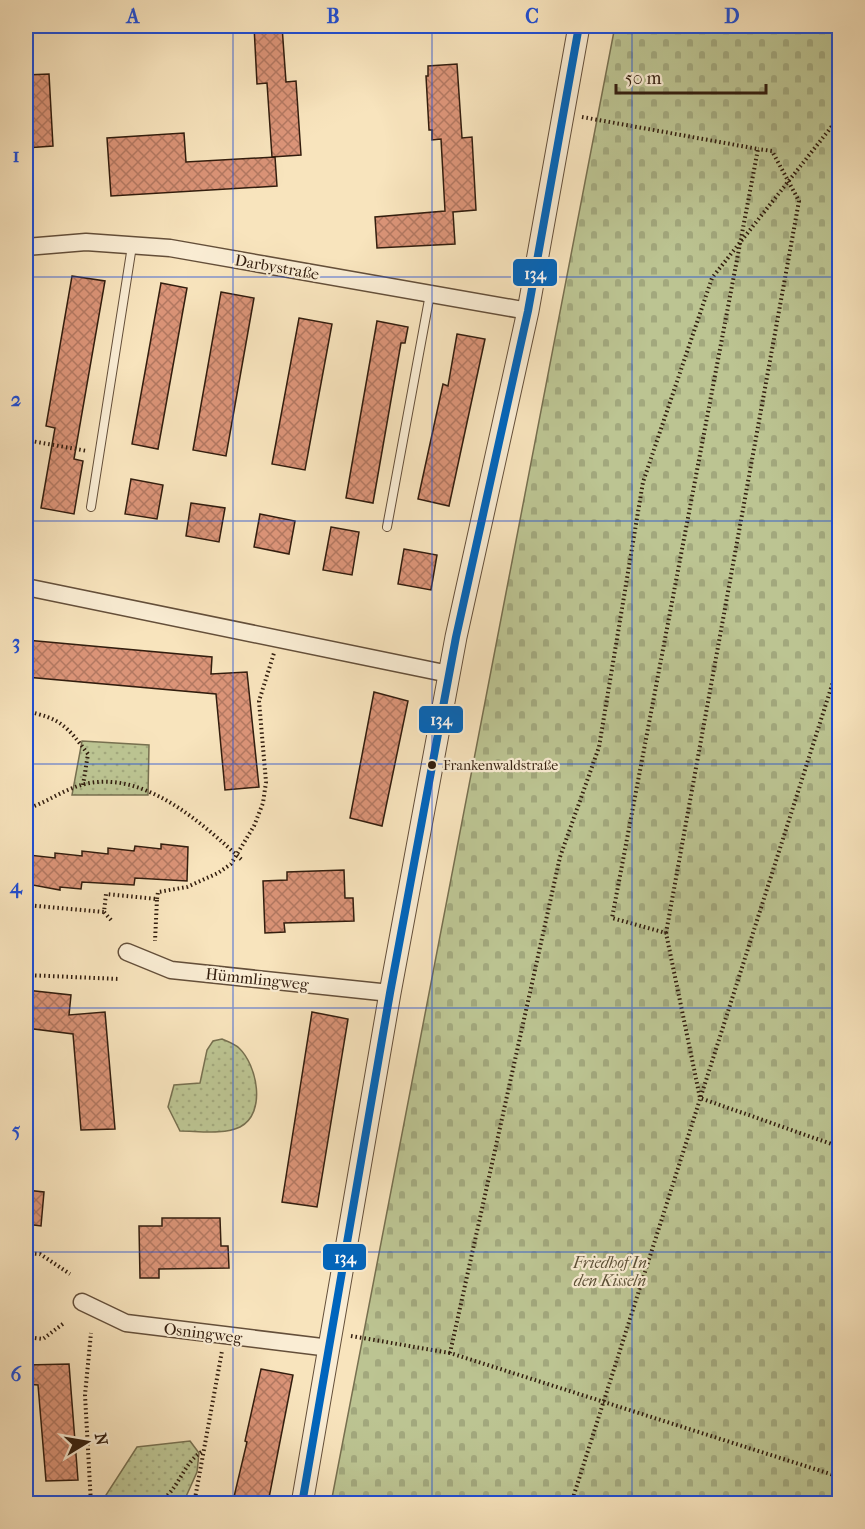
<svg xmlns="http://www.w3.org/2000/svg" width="865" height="1529" font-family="'IM FELL French Canon',serif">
<defs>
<pattern id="cemetery-stones" width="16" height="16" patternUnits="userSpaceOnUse" patternTransform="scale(1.5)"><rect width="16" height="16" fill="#bcc492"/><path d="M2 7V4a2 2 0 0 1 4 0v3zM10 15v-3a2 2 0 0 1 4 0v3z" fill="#a2a87d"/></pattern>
<pattern id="park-dots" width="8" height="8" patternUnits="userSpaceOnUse" patternTransform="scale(1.5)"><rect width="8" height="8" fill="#bcc492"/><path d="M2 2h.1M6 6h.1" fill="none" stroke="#a2a87d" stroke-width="1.8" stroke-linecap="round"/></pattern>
<pattern id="building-cross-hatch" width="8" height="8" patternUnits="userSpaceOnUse" patternTransform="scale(1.5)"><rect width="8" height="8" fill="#db9478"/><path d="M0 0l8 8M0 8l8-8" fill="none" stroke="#b27861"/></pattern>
</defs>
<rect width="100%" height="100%" fill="#f8e4bd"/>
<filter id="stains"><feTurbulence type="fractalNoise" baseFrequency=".00333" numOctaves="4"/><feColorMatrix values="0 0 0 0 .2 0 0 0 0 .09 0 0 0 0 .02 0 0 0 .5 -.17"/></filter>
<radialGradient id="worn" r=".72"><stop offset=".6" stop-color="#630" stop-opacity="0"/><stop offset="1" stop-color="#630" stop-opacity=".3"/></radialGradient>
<polygon fill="url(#cemetery-stones)" stroke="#777050" stroke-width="1.5" points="615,26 839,26 839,1503 331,1503"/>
<g fill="url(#park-dots)" stroke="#777050" stroke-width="1.5">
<polygon points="82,741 149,745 148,795 72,795"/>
<path d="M 222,1039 C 227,1041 235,1044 239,1048 C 257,1065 267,1113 240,1127 C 224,1135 198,1131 180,1131 L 168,1107 L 174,1085 L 200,1083 L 207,1050 L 213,1041 Z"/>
<polygon points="190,1441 199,1453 197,1472 184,1501 110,1503 106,1495 137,1447"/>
</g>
<g fill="url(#building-cross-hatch)" stroke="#321d0e" stroke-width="1.5">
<polygon points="254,26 282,26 286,82 296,81 301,155 272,157 267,83 257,84"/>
<polygon points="457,64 462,138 472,137 476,210 453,212 455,244 377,248 375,217 445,211 441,139 432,140 432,130 429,130 426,76 428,76 428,66"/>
<polygon points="49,74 53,146 26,148 26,75"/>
<polygon points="184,133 186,162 275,157 277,186 111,196 107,138"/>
<polygon points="72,276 105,281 74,459 83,461 74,514 41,508 55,428 46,426"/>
<polygon points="161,283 187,288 158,449 132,444"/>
<polygon points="221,292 254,298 226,456 193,450"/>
<polygon points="299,318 332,324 305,470 272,464"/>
<polygon points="377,321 408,327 405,343 401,343 373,503 346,498"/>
<polygon points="457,334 485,339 449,506 418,499 443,384 448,386"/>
<polygon points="131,479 163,485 157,519 125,514"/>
<polygon points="191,503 225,508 219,542 186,536"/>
<polygon points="260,514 295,521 289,554 254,547"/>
<polygon points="331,527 359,532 352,575 323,570"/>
<polygon points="404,549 437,555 431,590 398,584"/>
<polygon points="26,640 212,657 211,674 247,672 259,787 225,790 216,694 26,677"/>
<polygon points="374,692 408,701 382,826 350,818"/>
<polygon points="161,844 188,847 187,881 135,878 134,885 82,882 81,889 60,887 60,890 27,884 29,855 55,858 55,853 82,856 82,851 108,854 108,848 134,851 135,846 161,849"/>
<polygon points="344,870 345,898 353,898 354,921 284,923 285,932 265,933 263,881 287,880 287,872"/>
<polygon points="26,990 71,995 69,1015 105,1012 115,1129 81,1130 73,1034 26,1028"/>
<polygon points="312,1012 348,1019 317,1207 282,1202"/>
<polygon points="26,1190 44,1192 41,1226 26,1224"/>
<polygon points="162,1218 220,1218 221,1246 228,1246 229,1268 159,1269 159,1278 140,1278 139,1226 162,1226"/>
<polygon points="69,1364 78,1480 46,1481 38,1385 26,1384 26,1365"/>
<polygon points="261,1369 293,1375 268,1503 235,1503 233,1501 247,1442 245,1441"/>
</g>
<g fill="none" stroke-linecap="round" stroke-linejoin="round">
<defs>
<g id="service">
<polyline points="91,507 132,246"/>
<polyline points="387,527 430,294"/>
</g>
<g id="minor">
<polyline points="26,247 86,242 170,248 528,311"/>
<polyline points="26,587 449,674"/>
<polyline points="127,952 171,970 390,993"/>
<polyline points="82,1302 126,1323 330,1348"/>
</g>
<polyline id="tertiary" points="302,1504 390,993 456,637 528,311 579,26"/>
</defs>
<use href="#service" stroke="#644f3a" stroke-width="10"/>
<use href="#minor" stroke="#644f3a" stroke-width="19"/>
<use href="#tertiary" stroke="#644f3a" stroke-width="23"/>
<g stroke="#321d0e" stroke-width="4" stroke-dasharray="1.5 3" stroke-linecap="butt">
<polyline points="840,116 712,278 643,482 599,747 560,857 450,1353 840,1477"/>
<polyline points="582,117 758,149 612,918 666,933 700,1098 840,1147"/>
<polyline points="26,440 87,451"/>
<path d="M 26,711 C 61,719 66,725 88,754 L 83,785"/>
<path d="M 26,809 C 46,803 64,789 85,784 C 144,770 202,823 242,860"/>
<polyline points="157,899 158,892 187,887 218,873 231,864 254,826 263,803 266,782 259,701 274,653"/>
<polyline points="26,905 104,912"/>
<polyline points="111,920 104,912 106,894 157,899 155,941"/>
<polyline points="666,933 799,201 772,151 758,149"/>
<polyline points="26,975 119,979"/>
<polyline points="26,1253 40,1254 70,1274"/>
<polyline points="351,1336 450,1353"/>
<polyline points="26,1337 43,1339 64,1323"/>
<polyline points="91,1504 85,1395 91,1333"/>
<path d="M 157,1504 C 179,1491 183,1462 203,1451"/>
<polyline points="194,1504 222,1351"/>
<polyline points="571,1504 840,660"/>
</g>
<use href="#service" stroke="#faedd4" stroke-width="8"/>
<use href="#minor" stroke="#faedd4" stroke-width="16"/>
<use href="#tertiary" stroke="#faedd4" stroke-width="21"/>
<defs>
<polyline id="bus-1" points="302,1504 390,993 456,637 528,311 579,26"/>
</defs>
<use href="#bus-1" stroke="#faedd4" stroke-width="12"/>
<use href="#bus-1" stroke="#0065bd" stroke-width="8"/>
</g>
<path fill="none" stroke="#1d4ed8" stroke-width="1.5" stroke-opacity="0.55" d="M 233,26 L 233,1504M 432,26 L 432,1504M 632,26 L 632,1504M 26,277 L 840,277M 26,521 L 840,521M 26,764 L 840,764M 26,1008 L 840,1008M 26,1252 L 840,1252"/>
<circle fill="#321d0e" stroke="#faedd4" stroke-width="2" cx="432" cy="765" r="5"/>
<g text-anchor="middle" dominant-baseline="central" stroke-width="4.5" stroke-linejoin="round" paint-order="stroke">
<g font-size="14" fill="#321d0e" stroke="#faedd4" text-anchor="start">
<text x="443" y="765">Frankenwaldstraße</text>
</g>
<g font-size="16" fill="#321d0e" stroke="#faedd4">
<text transform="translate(277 267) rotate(10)">Darbystraße</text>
<text transform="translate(257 979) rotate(6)">Hümmlingweg</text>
<text transform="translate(203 1333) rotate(7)">Osningweg</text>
</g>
<g font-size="16" font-style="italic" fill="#5b4f36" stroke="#faedd4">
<text x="610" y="1262">Friedhof In<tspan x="610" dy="18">den Kisseln</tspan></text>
</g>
</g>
<g stroke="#faedd4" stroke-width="2">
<rect x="512" y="258" width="46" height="29" rx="6" fill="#0065bd"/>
<rect x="418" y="705" width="46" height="29" rx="6" fill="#0065bd"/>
<rect x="322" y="1243" width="45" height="28" rx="6" fill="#0065bd"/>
</g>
<g font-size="16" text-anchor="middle" font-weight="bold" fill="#fff">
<text x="535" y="279">134</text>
<text x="441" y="725">134</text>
<text x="345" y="1263">134</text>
</g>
<rect width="865" height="1529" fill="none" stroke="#f8e4bd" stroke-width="66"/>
<g transform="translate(87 1442) rotate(79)" stroke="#faedd4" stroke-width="4.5" paint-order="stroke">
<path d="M0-4.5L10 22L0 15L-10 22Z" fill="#321d0e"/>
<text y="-9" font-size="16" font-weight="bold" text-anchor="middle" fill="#321d0e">N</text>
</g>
<path d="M616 84v9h150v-9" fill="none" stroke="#321d0e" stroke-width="3"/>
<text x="625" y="84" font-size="18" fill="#321d0e" stroke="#faedd4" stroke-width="4.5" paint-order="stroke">50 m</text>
<rect x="33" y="33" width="799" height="1463" fill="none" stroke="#1d4ed8" stroke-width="2"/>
<g font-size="20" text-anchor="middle" font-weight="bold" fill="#1d4ed8">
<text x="133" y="23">A</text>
<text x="333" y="23">B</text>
<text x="532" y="23">C</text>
<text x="732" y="23">D</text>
<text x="16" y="162">1</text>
<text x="16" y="406">2</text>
<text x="16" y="649">3</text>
<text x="16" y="893">4</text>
<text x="16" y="1137">5</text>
<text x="16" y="1381">6</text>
</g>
<rect width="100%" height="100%" filter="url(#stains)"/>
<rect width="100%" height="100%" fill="url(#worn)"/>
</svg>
